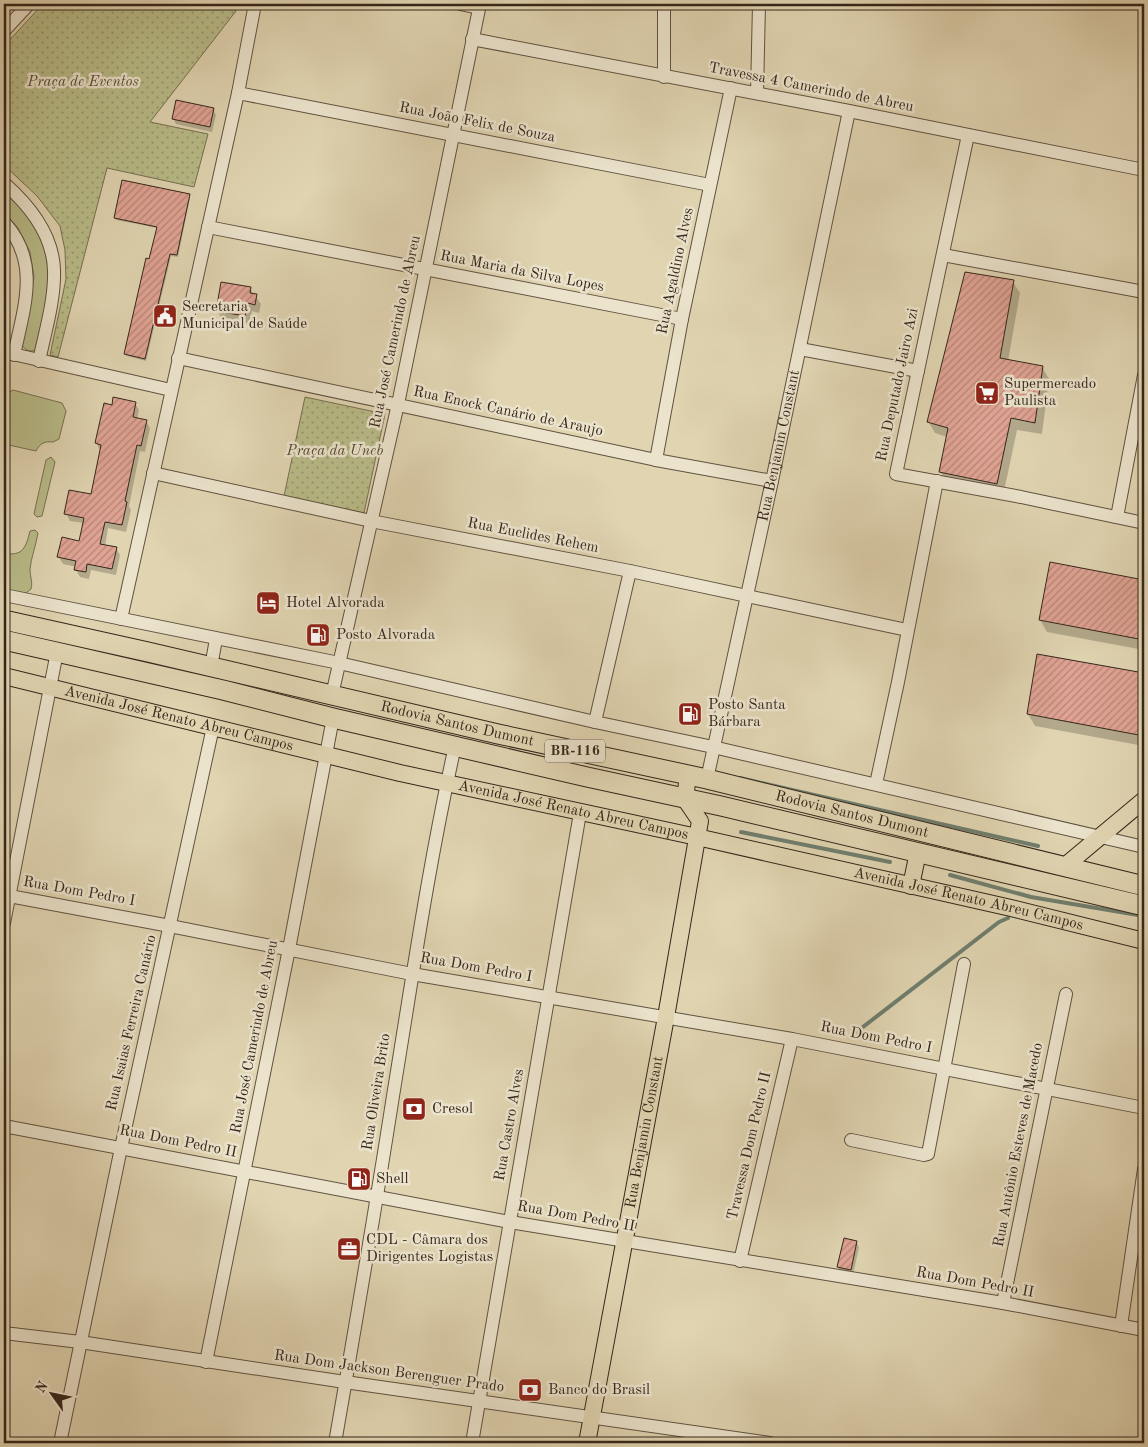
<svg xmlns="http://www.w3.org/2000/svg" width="1148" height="1447" font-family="'Old Standard TT',serif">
<defs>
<pattern id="park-dots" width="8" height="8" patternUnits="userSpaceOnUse" patternTransform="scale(1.25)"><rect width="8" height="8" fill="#b8bb88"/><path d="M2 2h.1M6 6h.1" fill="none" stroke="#96986e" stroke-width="1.8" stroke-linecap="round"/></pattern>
<pattern id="building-hatch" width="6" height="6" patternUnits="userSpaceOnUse" patternTransform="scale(1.25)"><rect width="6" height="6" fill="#e0a394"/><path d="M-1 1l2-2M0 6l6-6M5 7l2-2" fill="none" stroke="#b68578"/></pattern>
</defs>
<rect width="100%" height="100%" fill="#e0d4b1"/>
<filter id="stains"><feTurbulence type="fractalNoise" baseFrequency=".004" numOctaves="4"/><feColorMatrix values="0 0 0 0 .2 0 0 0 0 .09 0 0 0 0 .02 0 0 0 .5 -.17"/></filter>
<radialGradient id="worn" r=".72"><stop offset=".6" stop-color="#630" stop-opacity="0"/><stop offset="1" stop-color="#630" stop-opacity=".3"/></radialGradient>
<g fill="#b8bb88" stroke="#767052">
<path d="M 4,192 C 29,214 50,244 48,279 C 47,302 41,326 37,349 C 31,353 26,351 22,345 L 34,277 L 30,252 L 18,228 L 4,212 Z"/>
<path d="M 13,390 L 62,403 L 66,411 L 59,439 L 53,442 C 45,441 40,443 36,451 L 4,444 L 4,395 Z"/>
<polygon points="51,457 55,462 42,516 37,517 34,514 46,460"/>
<path d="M 35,530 L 38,533 C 36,545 31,558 30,569 C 30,577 33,582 31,589 L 25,594 L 4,589 L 4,553 C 23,557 26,547 30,531 Z"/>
</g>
<g fill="url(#park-dots)" stroke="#767052">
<polygon points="43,4 228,4 236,11 150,122 208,134 194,187 107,168 58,357 50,355 66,279 65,250 60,226 37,196 4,165 4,46"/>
<polygon points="305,397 385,414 364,513 284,496"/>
</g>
<g fill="#0003">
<polygon points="213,109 216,115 212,132 176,124 173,118"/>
<polygon points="189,196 190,198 178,257 171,256 146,361 127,356 125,354 158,228 116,220 115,217"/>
<polygon points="1013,282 1020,293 1008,361 1042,367 1049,379 1042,434 1017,430 1003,496 947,483 940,471 947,437 935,433 928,421"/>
<polygon points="250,289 261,304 259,313 252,311 250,324 222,319 217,310"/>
<polygon points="135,403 139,410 137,419 146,421 150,428 145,452 140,451 129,506 131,510 126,532 108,528 105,546 116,548 120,555 116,575 91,570 89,579 80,577 76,570 76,567 63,564 59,557 80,542 84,523 70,521 66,513 92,496 100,450 96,443 112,406"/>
<polygon points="1051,564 1144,581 1144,650 1047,632 1040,620"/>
<polygon points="1038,655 1144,674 1144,746 1035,726 1028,714"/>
<polygon points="856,1242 859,1247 853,1275 841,1273 838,1267"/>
</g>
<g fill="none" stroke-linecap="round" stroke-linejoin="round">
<g stroke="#6f7e6e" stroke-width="4">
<polyline points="740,778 1038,846"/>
<polyline points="741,832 890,862"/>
<polyline points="950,875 1031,897 1144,916"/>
<polyline points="850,1037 999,922 1008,918"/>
</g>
</g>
<g fill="url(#building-hatch)" stroke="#35261b">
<polygon points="176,100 214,108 210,127 172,119"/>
<polygon points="122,180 190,194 177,255 170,254 145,359 124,354 146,258 149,259 157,227 114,218"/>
<polygon points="965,272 1014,280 1000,358 1043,366 1035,423 1011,418 997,484 939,472 948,428 927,422"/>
<polygon points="221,282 251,287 250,293 257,294 255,305 248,303 245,316 216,311"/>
<polygon points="113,397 136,402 133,417 147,420 141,446 137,445 125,501 127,502 122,525 105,522 100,544 117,547 112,569 87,564 86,572 74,570 76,561 57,557 62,537 79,541 84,518 64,514 69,490 91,494 101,445 95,443 104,403 112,405"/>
<polygon points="1050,562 1144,580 1144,640 1039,620"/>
<polygon points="1037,654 1144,673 1144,736 1027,714"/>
<polygon points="844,1238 857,1241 851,1270 837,1267"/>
</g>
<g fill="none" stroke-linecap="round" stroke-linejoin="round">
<defs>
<g id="minor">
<polyline points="460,4 479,8"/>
<polyline points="664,4 664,77"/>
<polyline points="4,31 29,4"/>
<polyline points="472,39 849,111 1144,170"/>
<polyline points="238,93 710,185"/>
<polyline points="757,93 759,4"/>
<polyline points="968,135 896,474 1021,497 1144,523"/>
<path d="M 4,183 C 29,205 53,235 54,270 C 55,300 45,332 39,361"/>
<path d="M 4,222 C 41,262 24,307 14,355"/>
<polyline points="208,227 682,319"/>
<polyline points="943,255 1144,292"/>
<polyline points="800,349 918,371"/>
<polyline points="4,352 171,390"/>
<polyline points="178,358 656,460 772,481"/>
<polyline points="656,460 682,319 731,88"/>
<polyline points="153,473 371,521 630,571 907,630"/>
<polyline points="1117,517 1144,375"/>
<polyline points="4,595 339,663 595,722 713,747 1144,847"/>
<polyline points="121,619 238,93 255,4"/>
<polyline points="211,667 216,639"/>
<polyline points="332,695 398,404 480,4"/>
<polyline points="595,722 630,571"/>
<path id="s1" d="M 707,779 L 772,481 L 849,111"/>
<polyline points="876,784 898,682 937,481"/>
<polyline points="4,895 170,926 412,974 792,1039 1144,1108"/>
<polyline points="4,923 57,652"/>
<polyline points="4,1126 510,1222 1003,1303 1144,1330"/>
<polyline points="851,1140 924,1155 928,1154 964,964"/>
<polyline points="740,1261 792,1039"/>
<polyline points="1003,1303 1066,994"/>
<polyline points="1121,1326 1144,1169"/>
<polyline points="4,1333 80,1342 345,1382 770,1443"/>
<polyline points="206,1362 289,949 333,718"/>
<polyline points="60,1443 121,1148 213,727"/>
<path d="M 335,1443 C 355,1328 375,1212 393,1096 C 412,980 429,862 455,746"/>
<polyline points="472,1443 580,813"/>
</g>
<g id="major">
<path id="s2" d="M 4,676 L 400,773 L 697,837 L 1011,908 L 1144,941"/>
<polyline points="1065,866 1144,800"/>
<polyline points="911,886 918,852"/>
<path id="s3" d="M 587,1443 L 666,1017 L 700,821 L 685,799 L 688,775"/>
</g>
<g id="highway">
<path id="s4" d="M 4,620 L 148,652 L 498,734 L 707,779 L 1144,886"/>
<polyline points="4,640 223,690 333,718 587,777 721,806 1144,906"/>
</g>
</defs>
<use href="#minor" stroke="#605240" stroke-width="14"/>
<use href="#major" stroke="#35261b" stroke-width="18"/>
<use href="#highway" stroke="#35261b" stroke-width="21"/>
<use href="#minor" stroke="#ebe3cc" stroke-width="12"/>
<use href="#major" stroke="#e0d4b1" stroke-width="16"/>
<use href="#highway" stroke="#e0d4b1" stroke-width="19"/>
</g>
<defs>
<symbol id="civic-square" viewBox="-11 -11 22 22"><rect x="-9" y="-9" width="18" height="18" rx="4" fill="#8f2418" stroke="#ebe3cc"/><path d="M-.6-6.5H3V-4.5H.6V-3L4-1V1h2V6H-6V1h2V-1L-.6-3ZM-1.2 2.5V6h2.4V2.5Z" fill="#fff"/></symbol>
<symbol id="supermarket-square" viewBox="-11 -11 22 22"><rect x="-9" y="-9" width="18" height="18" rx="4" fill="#8f2418" stroke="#ebe3cc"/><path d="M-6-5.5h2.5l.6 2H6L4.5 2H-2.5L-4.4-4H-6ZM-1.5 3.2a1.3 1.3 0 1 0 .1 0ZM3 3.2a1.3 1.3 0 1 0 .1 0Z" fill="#fff"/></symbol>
<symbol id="hotel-square" viewBox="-11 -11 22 22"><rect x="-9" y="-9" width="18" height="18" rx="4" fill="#8f2418" stroke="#ebe3cc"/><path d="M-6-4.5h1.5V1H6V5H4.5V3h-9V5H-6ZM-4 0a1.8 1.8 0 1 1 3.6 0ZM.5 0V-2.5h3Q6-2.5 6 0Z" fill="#fff"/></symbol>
<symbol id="fuel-square" viewBox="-11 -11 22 22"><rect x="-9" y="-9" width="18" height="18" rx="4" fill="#8f2418" stroke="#ebe3cc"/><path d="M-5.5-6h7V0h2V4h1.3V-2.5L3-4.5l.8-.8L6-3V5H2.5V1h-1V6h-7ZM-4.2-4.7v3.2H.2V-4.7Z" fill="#fff"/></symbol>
<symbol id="bank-square" viewBox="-11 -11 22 22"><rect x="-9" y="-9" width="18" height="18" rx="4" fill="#8f2418" stroke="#ebe3cc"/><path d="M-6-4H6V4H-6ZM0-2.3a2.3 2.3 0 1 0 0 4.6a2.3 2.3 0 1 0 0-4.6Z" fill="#fff"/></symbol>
<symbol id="office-square" viewBox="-11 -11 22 22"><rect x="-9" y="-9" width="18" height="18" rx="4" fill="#8f2418" stroke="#ebe3cc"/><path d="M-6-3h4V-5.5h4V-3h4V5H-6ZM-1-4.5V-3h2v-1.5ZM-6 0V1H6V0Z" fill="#fff"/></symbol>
</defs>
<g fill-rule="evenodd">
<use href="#civic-square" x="151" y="302" width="28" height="28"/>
<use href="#supermarket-square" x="973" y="379" width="28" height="28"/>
<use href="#hotel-square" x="254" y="589" width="28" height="28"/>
<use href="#fuel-square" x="304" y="621" width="28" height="28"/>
<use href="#fuel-square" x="676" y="700" width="28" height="28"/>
<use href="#bank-square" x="400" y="1095" width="28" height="28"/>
<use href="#fuel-square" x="345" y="1165" width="28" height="28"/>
<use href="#office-square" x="335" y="1235" width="28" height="28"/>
<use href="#bank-square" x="516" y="1376" width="28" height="28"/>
</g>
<g text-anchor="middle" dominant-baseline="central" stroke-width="5" stroke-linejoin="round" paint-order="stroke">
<rect fill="#ebe3cc" stroke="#6c5f50" stroke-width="1" x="545" y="739.5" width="60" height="23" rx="4"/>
<g font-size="14" font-weight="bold" fill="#35261b">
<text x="575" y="751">BR-116</text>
</g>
<g font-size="15" font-style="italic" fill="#564b36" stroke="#ebe3cc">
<text x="83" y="82">Praça de Eventos</text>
<text x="335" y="451">Praça da Uneb</text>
</g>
<g font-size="15" fill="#35261b" stroke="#ebe3cc">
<text transform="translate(811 88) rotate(11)">Travessa 4 Camerindo de Abreu</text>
<text transform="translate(477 123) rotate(11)">Rua João Felix de Souza</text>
<text transform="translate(676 271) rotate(-78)">Rua Agaldino Alves</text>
<text transform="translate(522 272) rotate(11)">Rua Maria da Silva Lopes</text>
<text transform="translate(396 332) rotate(-78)">Rua José Camerindo de Abreu</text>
<text transform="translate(898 385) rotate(-78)">Rua Deputado Jairo Azi</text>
<text transform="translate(508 412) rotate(12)">Rua Enock Canário de Araujo</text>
<text stroke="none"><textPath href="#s1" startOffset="341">Rua Benjamin Constant</textPath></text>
<text transform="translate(533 536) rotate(11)">Rua Euclides Rehem</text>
<text stroke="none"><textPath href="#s2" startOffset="180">Avenida José Renato Abreu Campos</textPath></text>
<text stroke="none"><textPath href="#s4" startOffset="465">Rodovia Santos Dumont</textPath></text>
<text stroke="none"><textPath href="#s2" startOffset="585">Avenida José Renato Abreu Campos</textPath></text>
<text stroke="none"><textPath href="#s4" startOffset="870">Rodovia Santos Dumont</textPath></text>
<text transform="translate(79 892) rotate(10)">Rua Dom Pedro I</text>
<text stroke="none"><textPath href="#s2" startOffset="990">Avenida José Renato Abreu Campos</textPath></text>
<text transform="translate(476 968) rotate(10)">Rua Dom Pedro I</text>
<text transform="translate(132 1023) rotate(-77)">Rua Isaias Ferreira Canário</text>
<text transform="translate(255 1037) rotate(-79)">Rua José Camerindo de Abreu</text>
<text transform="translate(876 1038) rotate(11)">Rua Dom Pedro I</text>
<text transform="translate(377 1092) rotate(-81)">Rua Oliveira Brito</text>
<text transform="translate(510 1125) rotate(-80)">Rua Castro Alves</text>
<text stroke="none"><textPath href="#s3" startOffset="316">Rua Benjamin Constant</textPath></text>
<text transform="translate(178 1142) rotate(11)">Rua Dom Pedro II</text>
<text transform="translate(1019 1145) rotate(-79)">Rua Antônio Esteves de Macedo</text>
<text transform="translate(750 1146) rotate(-77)">Travessa Dom Pedro II</text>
<text transform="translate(576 1217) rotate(10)">Rua Dom Pedro II</text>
<text transform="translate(975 1283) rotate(10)">Rua Dom Pedro II</text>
<text transform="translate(389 1372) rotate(8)">Rua Dom Jackson Berenguer Prado</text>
</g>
<g font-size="15" fill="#35261b" stroke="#ebe3cc" text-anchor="start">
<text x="182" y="307">Secretaria<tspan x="182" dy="17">Municipal de Saúde</tspan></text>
<text x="1004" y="384">Supermercado<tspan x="1004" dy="17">Paulista</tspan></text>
<text x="286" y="603">Hotel Alvorada</text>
<text x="336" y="635">Posto Alvorada</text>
<text x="708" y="705">Posto Santa<tspan x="708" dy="17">Bárbara</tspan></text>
<text x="432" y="1109">Cresol</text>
<text x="376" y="1179">Shell</text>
<text x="366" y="1240">CDL - Câmara dos<tspan x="366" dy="17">Dirigentes Logistas</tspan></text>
<text x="548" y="1390">Banco do Brasil</text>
</g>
</g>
<rect width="1148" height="1447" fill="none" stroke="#e0d4b1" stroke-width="20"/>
<rect x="5" y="5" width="1138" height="1437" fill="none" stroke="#35261b" stroke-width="2.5"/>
<rect x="10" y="10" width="1128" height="1427" fill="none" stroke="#35261b"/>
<g transform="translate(52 1394) rotate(303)" stroke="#ebe3cc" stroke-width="4" paint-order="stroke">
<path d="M0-4L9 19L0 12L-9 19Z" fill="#35261b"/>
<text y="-8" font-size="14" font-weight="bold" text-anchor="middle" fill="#35261b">N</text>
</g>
<rect width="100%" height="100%" filter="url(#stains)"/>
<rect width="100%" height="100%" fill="url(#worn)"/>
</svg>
